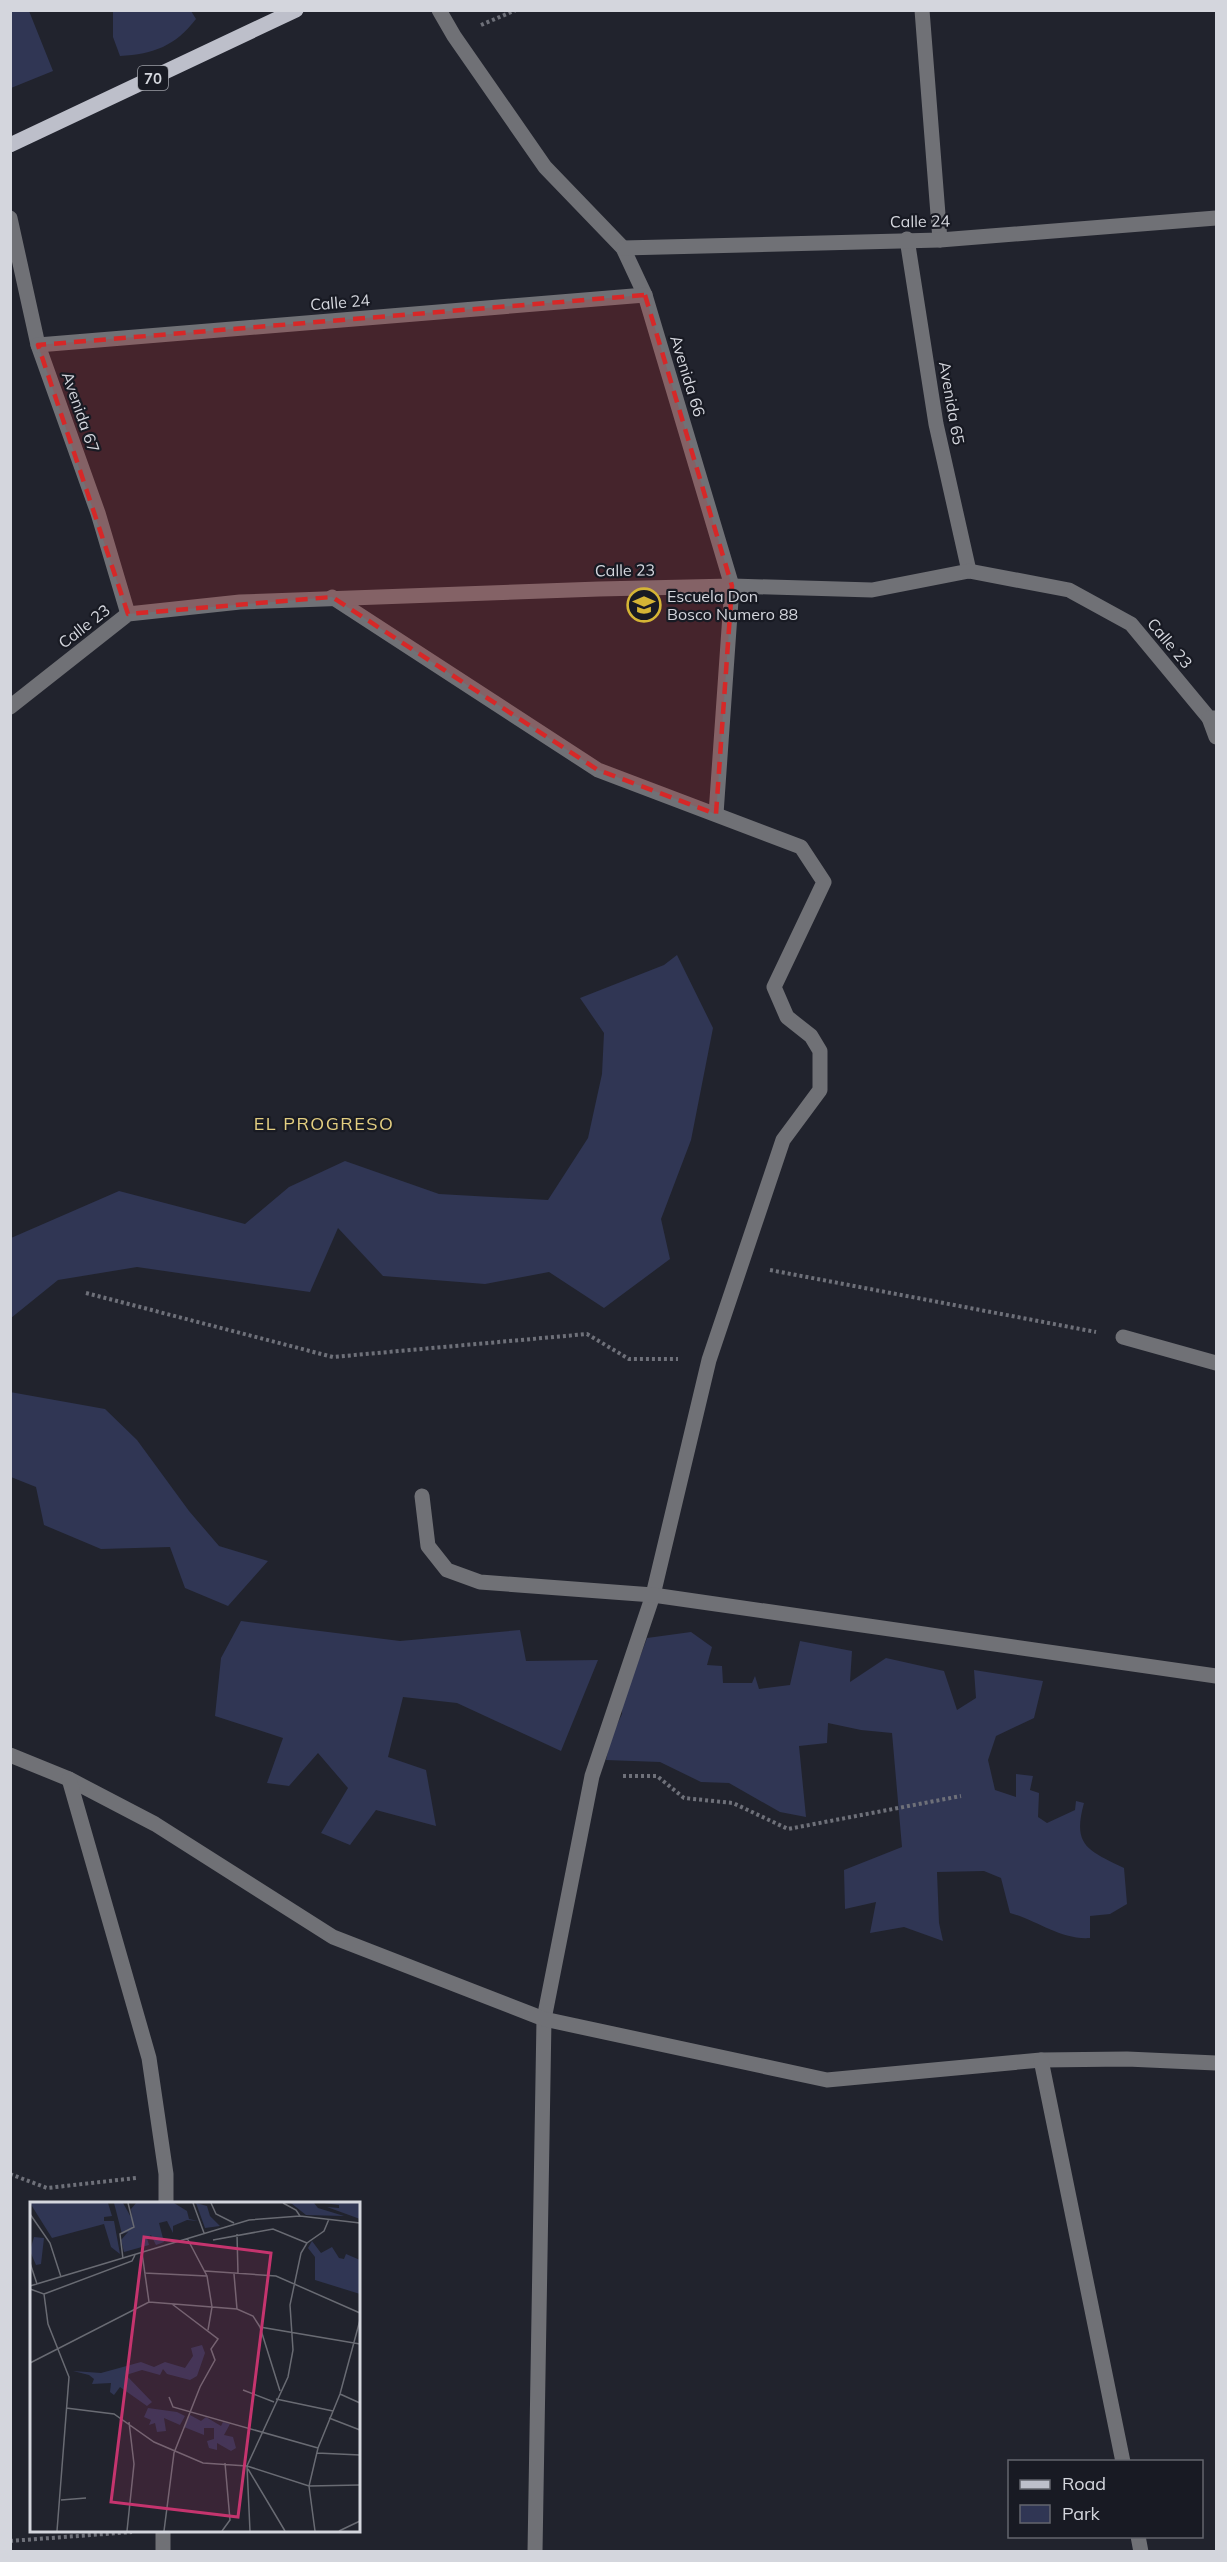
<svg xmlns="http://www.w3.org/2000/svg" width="1227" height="2562" font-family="Mulish,sans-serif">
<rect width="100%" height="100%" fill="#21232d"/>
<g fill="#303654">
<polygon points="11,10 29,11 53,71 11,88"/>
<path d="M 113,11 L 191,11 L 196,19 C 175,46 154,54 120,56 L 113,37 Z"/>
<polygon points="677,955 713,1028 691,1140 661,1219 670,1259 604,1308 549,1272 485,1284 383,1276 338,1228 310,1292 137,1267 58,1280 11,1318 11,1238 119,1191 245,1224 289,1187 345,1161 439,1194 548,1200 588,1138 602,1074 604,1033 580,998 664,965"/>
<polygon points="10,1392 105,1409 137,1440 189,1511 219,1546 268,1561 228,1606 185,1588 170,1547 101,1549 44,1525 36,1487 11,1477"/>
<polygon points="241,1621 400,1641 520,1630 526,1661 598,1660 561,1751 457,1703 403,1697 388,1757 426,1770 436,1826 376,1810 350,1845 321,1833 348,1788 318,1753 289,1786 267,1783 283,1738 215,1716 221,1658"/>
<path d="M 691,1632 L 712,1647 L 707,1665 L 722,1666 L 723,1683 L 752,1683 L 755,1676 L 759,1689 L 790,1685 L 800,1641 L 852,1651 L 850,1682 L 886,1658 L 944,1671 L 957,1710 L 976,1698 L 974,1670 L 1043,1681 L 1034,1718 L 996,1736 L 988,1760 L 995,1790 L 1016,1797 L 1016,1774 L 1033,1776 L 1030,1790 L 1039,1793 L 1038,1817 L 1047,1823 L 1075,1810 L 1076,1801 L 1084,1803 C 1072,1846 1088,1850 1124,1868 L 1127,1904 L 1110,1914 L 1090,1916 L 1090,1938 C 1060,1940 1037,1920 1010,1913 L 1001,1878 L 984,1871 L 937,1872 L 939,1923 L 943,1941 L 904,1927 L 870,1933 L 876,1902 L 845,1909 L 844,1870 L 902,1847 L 892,1733 L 861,1730 L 828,1723 L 827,1743 L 799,1746 L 806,1817 L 780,1812 L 729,1783 L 701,1782 L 660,1762 L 606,1760 L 611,1737 L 622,1714 L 623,1681 L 640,1657 L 647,1638 Z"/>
</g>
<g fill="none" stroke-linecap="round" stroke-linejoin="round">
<g stroke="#6e7079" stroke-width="4" stroke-dasharray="3 3" stroke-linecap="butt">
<polyline points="481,25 516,10"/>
<polyline points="770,1270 1096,1332"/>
<polyline points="86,1293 333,1357 587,1334 629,1359 678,1359"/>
<polyline points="623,1776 657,1776 684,1798 733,1803 788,1829 961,1796"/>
<polyline points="10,2174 47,2188 136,2178"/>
<polyline points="10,2541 132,2532"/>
</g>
<g stroke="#707176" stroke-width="15">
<polyline points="439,10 454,36 545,167 623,248 645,295 732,586 716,814"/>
<polyline points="922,10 940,240"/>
<polyline points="10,218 38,345 98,513 128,614"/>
<polyline points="907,239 936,424 969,571"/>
<polyline points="623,248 940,240 1216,218"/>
<polyline points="38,345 645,295"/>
<polyline points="332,597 598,770 801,847 824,882 774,987 787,1017 811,1036 820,1051 820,1090 783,1140 709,1360 653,1595 592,1776 544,2019 535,2552"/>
<polyline points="10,707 128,614 240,602 599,589 732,586 872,590 969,571 1069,590 1131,624 1209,718 1216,718"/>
<polyline points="1209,718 1216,737"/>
<polyline points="1123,1337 1216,1363"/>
<polyline points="422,1496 428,1546 447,1570 480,1582 653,1595 1216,1676"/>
<polyline points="10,1755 69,1779 155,1824 333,1937 544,2019 827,2080 1041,2060 1127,2059 1216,2063"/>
<polyline points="69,1779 149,2058 166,2174 166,2204"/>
<polyline points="1041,2060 1123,2462"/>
<polyline points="1138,2536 1141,2552"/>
<polyline points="163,2552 163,2530"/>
</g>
<polyline stroke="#bdbfca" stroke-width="15" points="10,145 296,10"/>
</g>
<path fill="#d62828" fill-opacity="0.2" stroke="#d62828" stroke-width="4.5" stroke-dasharray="12 8" stroke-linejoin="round" d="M 645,295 L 732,586 L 716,814 L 598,770 L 332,597 L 128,614 L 38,345 Z"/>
<defs>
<symbol id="school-ring" viewBox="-11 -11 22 22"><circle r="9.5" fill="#181a23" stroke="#d5b535" stroke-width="1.5"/><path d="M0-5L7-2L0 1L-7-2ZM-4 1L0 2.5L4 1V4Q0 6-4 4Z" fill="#d5b535"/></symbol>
</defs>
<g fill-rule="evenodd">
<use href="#school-ring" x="625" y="586" width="38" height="38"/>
</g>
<g text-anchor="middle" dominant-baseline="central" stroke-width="4.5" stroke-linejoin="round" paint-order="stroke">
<rect fill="#181a23" stroke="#9c9ea5" stroke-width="1.5" x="138" y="66" width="30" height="24" rx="4.5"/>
<g font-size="15" font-weight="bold" fill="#d4d6dd">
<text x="153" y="78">70</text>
</g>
<g font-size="16" fill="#d4d6dd" stroke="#181a23">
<text transform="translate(920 221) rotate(-1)">Calle 24</text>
<text transform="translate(340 302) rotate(-5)">Calle 24</text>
<text transform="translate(688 376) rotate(73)">Avenida 66</text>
<text transform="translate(952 403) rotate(80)">Avenida 65</text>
<text transform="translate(81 412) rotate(71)">Avenida 67</text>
<text transform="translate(625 570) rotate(-1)">Calle 23</text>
<text transform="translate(84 626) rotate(-38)">Calle 23</text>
<text transform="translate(1170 643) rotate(50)">Calle 23</text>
</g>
<g font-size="16" fill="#d4d6dd" stroke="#181a23" text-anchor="start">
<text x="667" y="596">Escuela Don<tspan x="667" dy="18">Bosco Numero 88</tspan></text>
</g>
<g font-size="18" letter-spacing="1.5" fill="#e4cf81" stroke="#181a23">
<text x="324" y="1123">EL PROGRESO</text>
</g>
</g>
<g transform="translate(30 2202)">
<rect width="330" height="330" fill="#21232d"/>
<path d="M 0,1 L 78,1 L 82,14 L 74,15 L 74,19 L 84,19 L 90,52 L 81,45 L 74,22 L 22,36 ZM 84,1 L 93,1 L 102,17 L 101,7 L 106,1 L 144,1 L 157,9 L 159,17 L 168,19 L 157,18 L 143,24 L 143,31 L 137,19 L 129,21 L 134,40 L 126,43 L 121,33 L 117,36 L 119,43 L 94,50 L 91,38 L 98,30 L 92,32 ZM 166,1 L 177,4 L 180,14 L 190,24 L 175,26 ZM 261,1 L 284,1 L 288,6 L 314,14 L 276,13 ZM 294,1 L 330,1 L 330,17 L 297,5 L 309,6 L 309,3 ZM 4,35 L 14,36 L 11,62 L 6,63 L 0,49 ZM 282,39 L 291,51 L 302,45 L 309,56 L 314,57 L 316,52 L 330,58 L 330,92 L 285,78 L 285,55 L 278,46 ZM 172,143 L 175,151 L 167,174 L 160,178 L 137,172 L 133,167 L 130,173 L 112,168 L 96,173 L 122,200 L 117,204 L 90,185 L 84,193 L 80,190 L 81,181 L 62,182 L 64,177 L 59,173 L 43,169 L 71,171 L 111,160 L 124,165 L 135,160 L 155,166 L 163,154 L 161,146 ZM 118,206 L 147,210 L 155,214 L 150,223 L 134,216 L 136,229 L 127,230 L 125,221 L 119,223 L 121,218 L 114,215 ZM 160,213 L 171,219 L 176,215 L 191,224 L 193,220 L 200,222 L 194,233 L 203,235 L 206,246 L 201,249 L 187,241 L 187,248 L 179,246 L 177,239 L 184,237 L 184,226 L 174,226 L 174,233 L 154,225 Z" fill="#303654"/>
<path fill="none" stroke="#696b73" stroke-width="1.5" d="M 163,1 L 174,31M 181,1 L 186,12 L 204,21M 253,1 L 266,8 L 270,14M 0,12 L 20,41 L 31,75M 207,32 L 208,72M 157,36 L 177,74 L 182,105 L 178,128M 183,38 L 243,27 L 277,41M 112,51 L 119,100M 93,57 L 90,32 L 104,25 L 98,1M 0,61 L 7,82M 175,69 L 246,74 L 330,111M 114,71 L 177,74M 204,72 L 207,107M 0,84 L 219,18 L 270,14 L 330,21M 0,87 L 14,92 L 18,122 L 39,175 L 27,329M 14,92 L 102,59 L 105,53M 230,125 L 250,189M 0,161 L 119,100 L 207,107 L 223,114 L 230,125 L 330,142M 213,188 L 244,200M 310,192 L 330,201M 139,195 L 143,205 L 288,246M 246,197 L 303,209M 36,206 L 84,212 L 124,240 L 173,261 L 217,264 L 279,284 L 330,283M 299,216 L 330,228M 287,251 L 330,253M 218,267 L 255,329M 31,298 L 56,296M 97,329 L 104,262 L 99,220M 134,329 L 144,251 L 170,185 L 185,158 L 181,147 L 188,137 L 142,102M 192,329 L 200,318 L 195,261M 220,329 L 217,264 L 258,175 L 263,148 L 260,103 L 271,51 L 277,41 L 294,29 L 299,17M 285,329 L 279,284 L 288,246 L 310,192 L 330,118M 309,329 L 330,319"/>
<path fill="#c5346e" fill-opacity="0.15" stroke="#c5346e" stroke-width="3" d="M 114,35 L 241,51 L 208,315 L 81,300 Z"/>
<rect width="330" height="330" fill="none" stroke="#d4d6dd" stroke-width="3"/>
</g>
<rect width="1227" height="2562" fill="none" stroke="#d4d6dd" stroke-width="24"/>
<rect x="1008" y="2460" width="195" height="78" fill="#181a23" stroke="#63656d" stroke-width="1.5"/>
<rect x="1020" y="2480" width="30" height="9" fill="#bdbfca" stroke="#63656d" stroke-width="1.5"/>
<text x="1062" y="2490" font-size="18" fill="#d4d6dd">Road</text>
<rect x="1020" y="2505" width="30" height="18" fill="#303654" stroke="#63656d" stroke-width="1.5"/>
<text x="1062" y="2520" font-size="18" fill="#d4d6dd">Park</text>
</svg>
